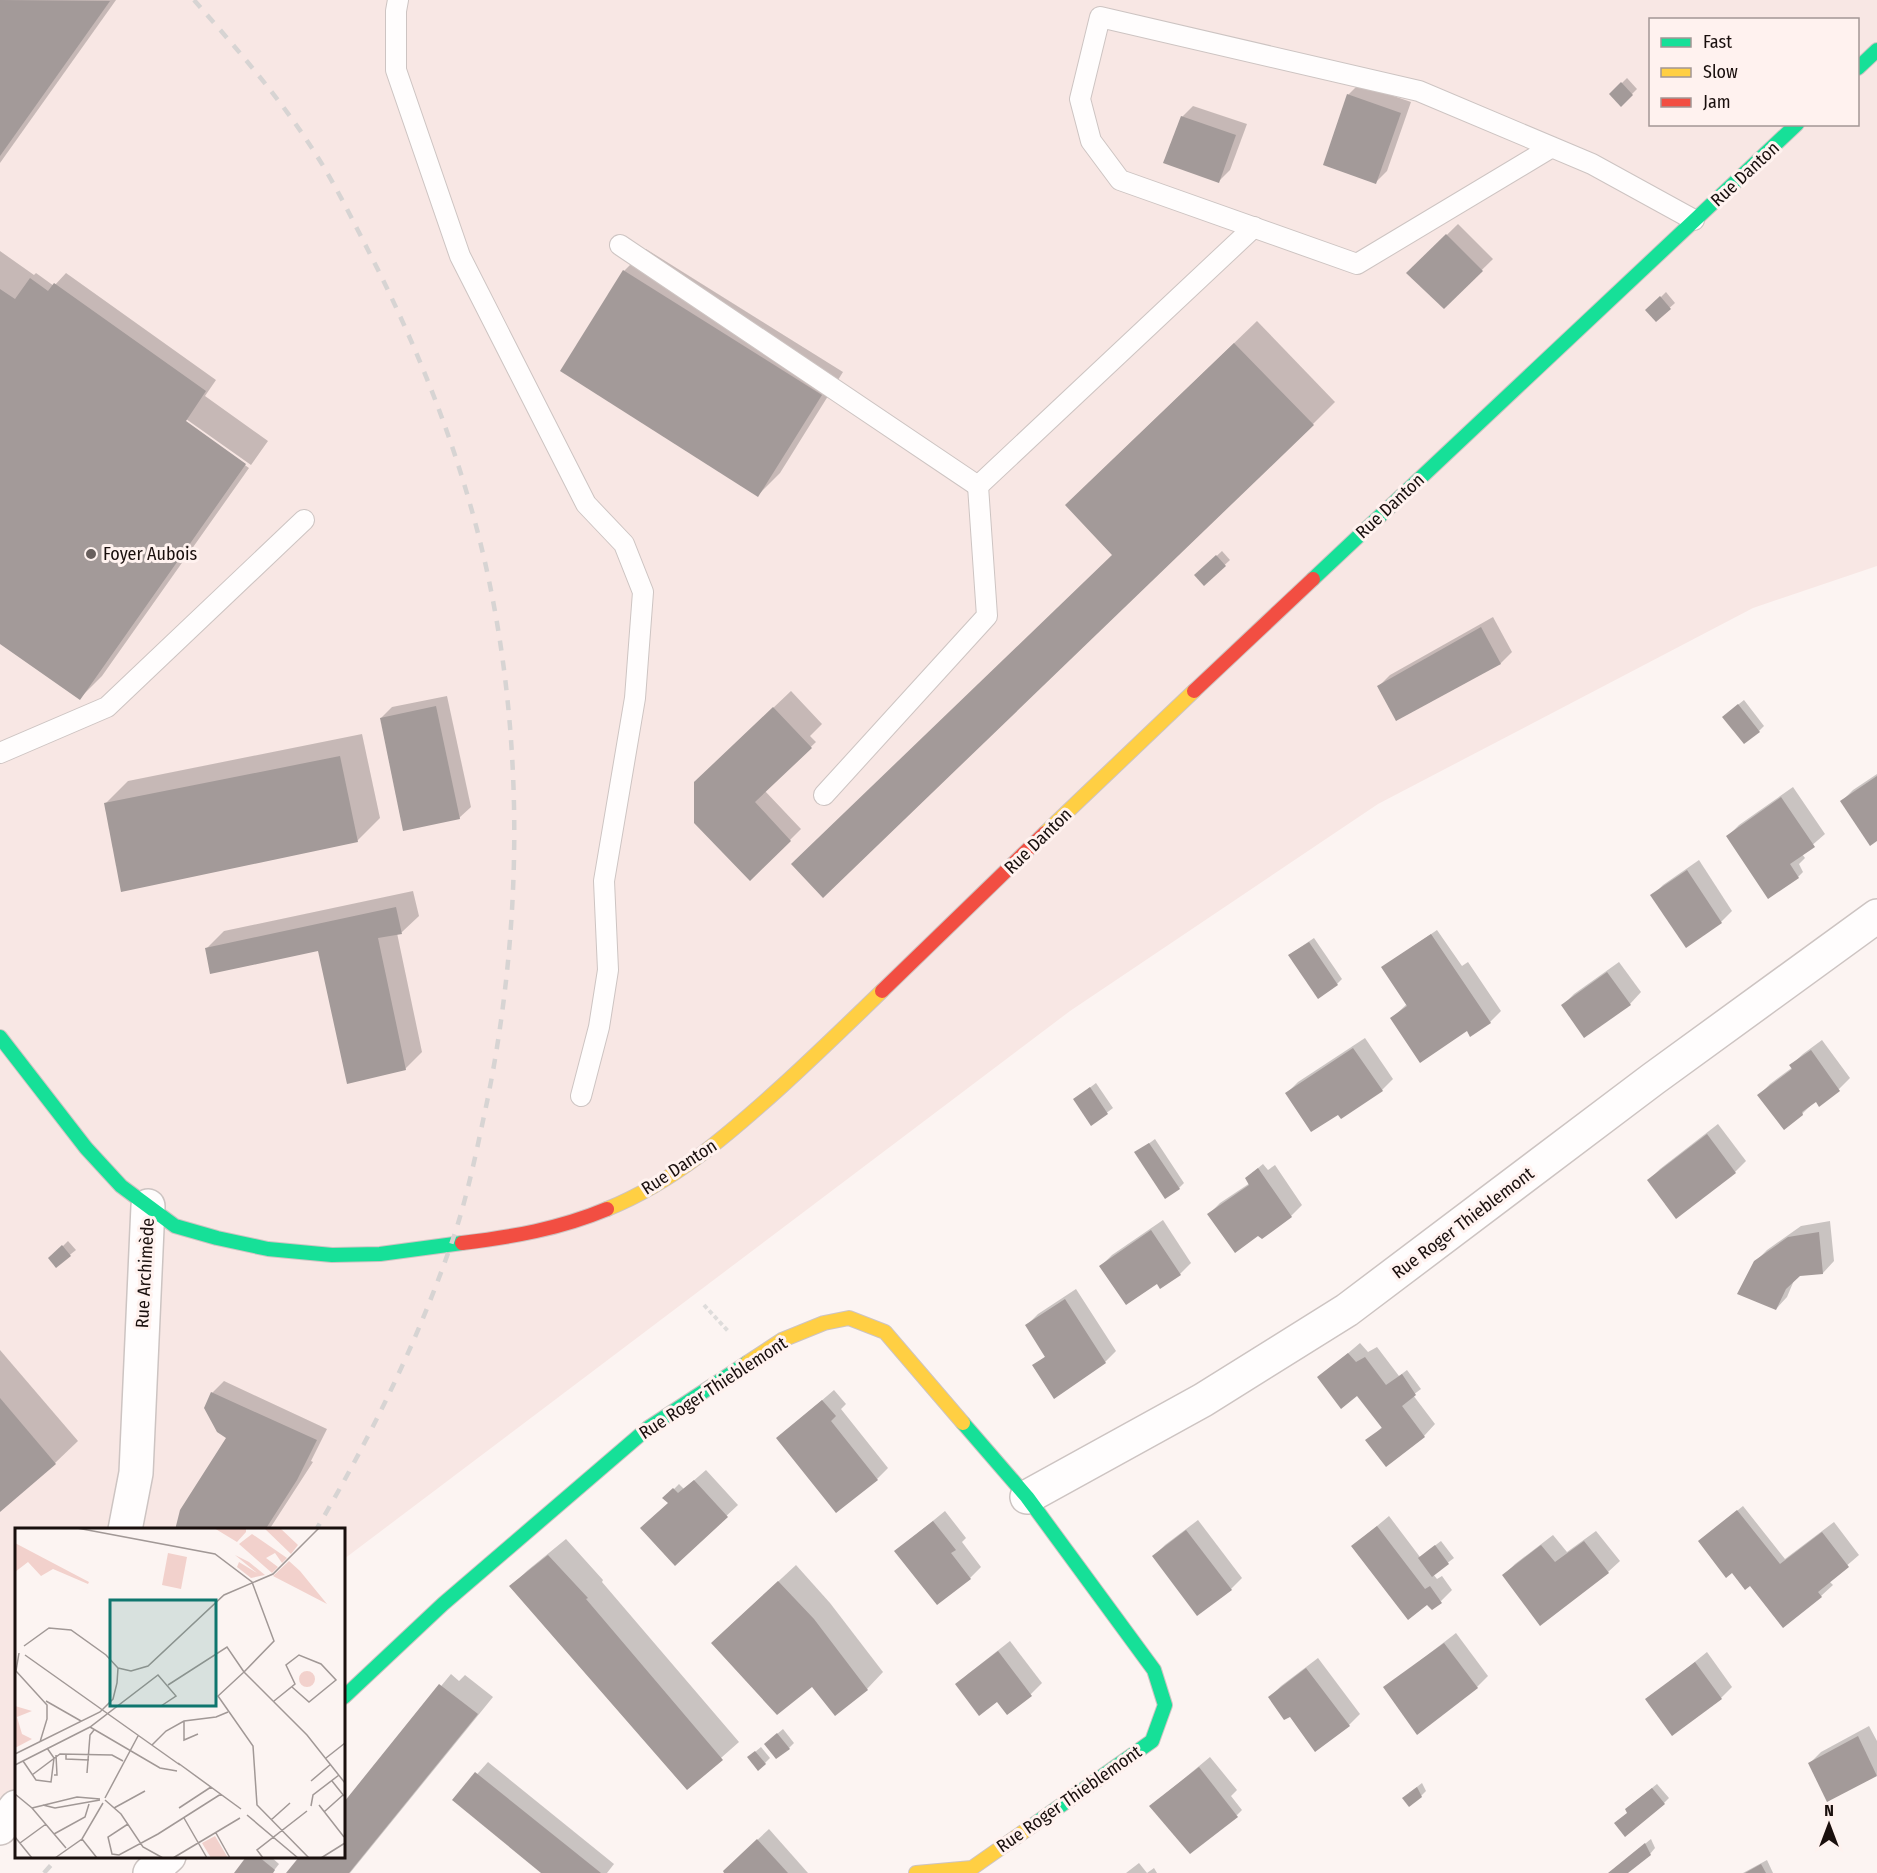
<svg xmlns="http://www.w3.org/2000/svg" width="1877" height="1873" font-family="'Fira Sans Condensed',sans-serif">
<rect width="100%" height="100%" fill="#fcf4f2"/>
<path fill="#f8e7e4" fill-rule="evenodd" d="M 0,0 L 1877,0 L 1877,566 L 1753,608 L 1378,804 L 1070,1011 L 344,1559 L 344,1530 L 16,1530 L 16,1805 L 0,1818 ZM 1650,20 L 1858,20 L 1858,124 L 1650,124 Z"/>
<g fill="#0003">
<polygon points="0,0 116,0 0,163"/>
<polygon points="1627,78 1637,89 1621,105 1611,94"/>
<polygon points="1359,84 1411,102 1387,171 1376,182 1348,95"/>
<polygon points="1193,106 1247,124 1230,170 1219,181 1182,117"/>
<polygon points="1458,224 1493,259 1444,307 1408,273"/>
<polygon points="646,249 843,372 780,473 758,495 624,271"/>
<polygon points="0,251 34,275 36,273 54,286 66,273 216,380 205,396 268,441 251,465 186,419 183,421 249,468 102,676 80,698 0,642"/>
<polygon points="1666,292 1675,303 1656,320 1648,310"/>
<polygon points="1257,321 1335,402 1313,424 1114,554 1089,483"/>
<polygon points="1222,551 1230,560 1204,584 1196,575"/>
<polygon points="1493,617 1512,652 1501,663 1396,719 1379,686 1390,675"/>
<polygon points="791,691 822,724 810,736 816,742 765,791 801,829 784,846 713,765"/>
<polygon points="447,696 471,807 459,818 381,718 392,707"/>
<polygon points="1744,700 1764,726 1759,731 1729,712"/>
<polygon points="362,734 380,818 357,841 105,804 128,781"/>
<polygon points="1877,774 1877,839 1842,801 1853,790"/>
<polygon points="1793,787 1825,834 1802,854 1805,858 1799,864 1803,872 1798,877 1728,836 1739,825"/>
<polygon points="1699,860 1732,911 1721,922 1652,896 1663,885"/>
<polygon points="413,891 419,916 402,932 397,933 422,1052 405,1069 319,949 207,948 224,931"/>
<polygon points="1437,930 1462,966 1468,962 1501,1011 1490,1022 1467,1029 1392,1018 1407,1004 1383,967"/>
<polygon points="1314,938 1342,979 1337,984 1289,955"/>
<polygon points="1619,962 1641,992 1630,1004 1585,1036 1563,1005 1574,994"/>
<polygon points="1365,1038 1393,1079 1382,1090 1287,1093 1298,1082"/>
<polygon points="1822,1040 1850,1078 1839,1089 1816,1100 1802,1114 1759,1095 1770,1084 1793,1067 1791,1065 1803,1054"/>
<polygon points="1096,1083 1113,1108 1092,1124 1075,1099"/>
<polygon points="1718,1124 1746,1161 1735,1172 1649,1180 1660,1169"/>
<polygon points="1155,1139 1184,1183 1179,1188 1136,1153"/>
<polygon points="1263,1164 1268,1170 1275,1165 1302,1205 1291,1216 1262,1237 1209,1214 1220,1203 1250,1183 1252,1173"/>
<polygon points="1163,1220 1191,1263 1180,1274 1101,1266 1112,1255"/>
<polygon points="1830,1221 1834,1261 1823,1273 1800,1275 1795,1278 1787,1297 1776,1309 1755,1262 1767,1250 1801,1226"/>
<polygon points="68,1241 76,1250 57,1265 51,1258"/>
<polygon points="1076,1289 1116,1351 1105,1362 1034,1365 1046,1356 1027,1325 1038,1314"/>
<polygon points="1360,1343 1368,1352 1377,1347 1399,1376 1407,1370 1421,1389 1413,1395 1435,1424 1424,1436 1386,1464 1376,1433 1383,1426 1357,1394 1319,1378"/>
<polygon points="0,1350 78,1441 55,1463 0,1511"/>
<polygon points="224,1381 327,1429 311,1461 313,1462 269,1530 177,1530 228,1439 205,1408 212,1393"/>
<polygon points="834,1390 846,1404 841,1409 888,1468 877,1479 778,1438"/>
<polygon points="706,1470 738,1505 675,1564 670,1493 679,1484 684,1489"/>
<polygon points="1743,1506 1785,1559 1834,1522 1859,1555 1829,1581 1833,1585 1821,1596 1783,1626 1712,1531"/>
<polygon points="945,1511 966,1538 962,1542 981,1567 970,1578 896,1551"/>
<polygon points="1389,1516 1420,1557 1441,1541 1454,1558 1433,1574 1437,1579 1442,1576 1452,1590 1441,1601 1353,1546"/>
<polygon points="1198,1520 1242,1578 1231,1589 1154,1556 1165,1545"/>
<polygon points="1596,1531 1620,1561 1608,1572 1540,1624 1504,1575 1515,1564 1553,1535 1567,1552"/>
<polygon points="566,1539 603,1580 602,1582 739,1742 687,1788 511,1586 528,1570"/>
<polygon points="796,1565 830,1603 883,1672 867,1689 812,1685 730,1626"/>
<polygon points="1456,1633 1488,1676 1477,1687 1417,1663"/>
<polygon points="1010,1641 1042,1683 1031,1694 1016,1707 957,1685 968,1674"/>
<polygon points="1707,1652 1732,1687 1721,1698 1688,1722 1670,1682"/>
<polygon points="1318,1658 1360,1714 1349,1725 1291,1715 1270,1697 1281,1686"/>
<polygon points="451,1674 459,1681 465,1675 493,1697 350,1873 288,1873 301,1856 344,1856 344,1804"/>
<polygon points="1869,1726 1877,1741 1877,1775 1828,1800 1810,1763 1821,1752"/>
<polygon points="783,1729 794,1743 789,1748 771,1739"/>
<polygon points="761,1747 770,1758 765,1763 749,1757"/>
<polygon points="1210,1757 1237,1790 1231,1796 1242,1810 1237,1815 1151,1806"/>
<polygon points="488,1762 614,1864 607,1873 543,1873 454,1800"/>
<polygon points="1422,1783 1426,1791 1421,1796 1409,1793"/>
<polygon points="1657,1784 1669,1798 1664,1803 1628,1812 1632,1804"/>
<polygon points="769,1829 808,1873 726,1873 736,1860"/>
<polygon points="1651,1839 1655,1848 1650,1854 1626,1873 1609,1873"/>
<polygon points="248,1856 270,1856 279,1864 272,1873 236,1873"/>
<polygon points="1767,1860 1773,1873 1743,1873"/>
<polygon points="1139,1863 1147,1873 1154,1868 1157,1873 1126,1873"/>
</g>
<g fill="#a39a99">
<polygon points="0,0 110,1 0,156"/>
<polygon points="1621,82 1633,95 1621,107 1609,94"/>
<polygon points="1347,94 1401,113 1376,184 1323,165"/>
<polygon points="1181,116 1236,135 1219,183 1163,163"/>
<polygon points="1446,234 1483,271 1444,309 1406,273"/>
<polygon points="623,270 822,395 758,497 560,371"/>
<polygon points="30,278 48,291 54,283 206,391 186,421 246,464 80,700 0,644 0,289 15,299"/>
<polygon points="1660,296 1671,309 1656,322 1645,310"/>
<polygon points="1234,343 1314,425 823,898 791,864 1112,555 1065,505"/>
<polygon points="1216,555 1226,566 1204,586 1194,575"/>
<polygon points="1481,627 1501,664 1396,721 1377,686"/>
<polygon points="1738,704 1760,732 1744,744 1722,717"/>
<polygon points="436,706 460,819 403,831 380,718"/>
<polygon points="773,707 812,748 755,802 791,841 750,881 694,823 694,782"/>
<polygon points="340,756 358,842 121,892 104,803"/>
<polygon points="1877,776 1877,841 1870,846 1840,801"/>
<polygon points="1781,797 1815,847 1790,864 1799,878 1768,899 1726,836"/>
<polygon points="1687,870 1722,923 1686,948 1650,895"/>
<polygon points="396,907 402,934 378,938 406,1070 347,1084 318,951 210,974 205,948"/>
<polygon points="1431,934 1491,1023 1470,1037 1467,1031 1420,1063 1390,1018 1407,1006 1381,967"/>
<polygon points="1309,942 1338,985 1318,999 1288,955"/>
<polygon points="1607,972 1631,1005 1584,1038 1561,1005"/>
<polygon points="1353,1048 1383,1091 1341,1119 1338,1115 1311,1132 1285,1093"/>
<polygon points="1811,1050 1840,1091 1819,1107 1816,1102 1802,1112 1803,1115 1784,1130 1757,1095 1792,1069 1789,1065"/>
<polygon points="1090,1087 1108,1114 1091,1126 1073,1099"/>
<polygon points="1707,1134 1736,1173 1676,1219 1647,1180"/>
<polygon points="1149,1143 1180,1189 1165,1199 1134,1152"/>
<polygon points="1258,1168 1292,1217 1262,1239 1258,1236 1235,1253 1207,1214 1249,1185 1245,1178"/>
<polygon points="1151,1230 1181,1275 1160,1289 1157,1284 1126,1305 1099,1266"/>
<polygon points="1819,1232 1823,1274 1800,1276 1786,1289 1776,1310 1737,1294 1754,1261 1788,1237"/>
<polygon points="62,1245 71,1256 56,1268 48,1258"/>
<polygon points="1065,1299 1106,1363 1054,1399 1032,1365 1045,1357 1025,1325"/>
<polygon points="1348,1353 1356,1362 1365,1357 1386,1385 1402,1374 1416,1395 1402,1406 1425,1437 1386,1467 1365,1440 1382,1428 1357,1396 1341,1409 1317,1377"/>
<polygon points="211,1392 317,1440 297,1480 265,1530 175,1530 180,1510 226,1438 217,1432 204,1408"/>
<polygon points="0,1398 56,1464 0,1512"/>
<polygon points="822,1400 836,1416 831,1421 878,1480 836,1513 776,1438"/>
<polygon points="694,1480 728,1517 675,1566 640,1528 668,1503 662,1498 673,1488 678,1493"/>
<polygon points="1737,1510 1780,1564 1822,1532 1849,1567 1818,1592 1822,1597 1783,1628 1750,1586 1745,1590 1732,1573 1726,1578 1698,1541"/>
<polygon points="933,1521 956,1550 951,1553 971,1579 937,1605 894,1551"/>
<polygon points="1377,1526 1425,1589 1430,1586 1442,1603 1432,1610 1427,1605 1408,1620 1351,1546"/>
<polygon points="1186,1530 1232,1590 1197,1616 1152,1556"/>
<polygon points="1584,1541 1609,1573 1540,1626 1502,1575 1541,1545 1555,1562"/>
<polygon points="1435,1545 1449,1564 1432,1577 1418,1558"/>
<polygon points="548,1555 588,1598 586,1599 723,1760 687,1790 509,1586"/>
<polygon points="778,1581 814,1619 868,1690 835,1716 812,1687 777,1715 711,1643"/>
<polygon points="1444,1643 1478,1688 1417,1735 1383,1687"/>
<polygon points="998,1651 1032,1696 1007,1715 997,1702 979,1716 955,1684"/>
<polygon points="1695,1662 1722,1699 1672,1736 1645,1699"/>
<polygon points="1306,1668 1350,1726 1315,1752 1290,1717 1284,1720 1268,1697"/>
<polygon points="439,1684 478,1714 349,1873 286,1873 299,1857 344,1857 344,1802"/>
<polygon points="777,1733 790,1749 776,1759 764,1744"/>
<polygon points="1858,1736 1877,1776 1827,1802 1808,1763"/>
<polygon points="755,1751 766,1764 758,1771 747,1757"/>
<polygon points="1199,1767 1238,1817 1190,1854 1149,1806"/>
<polygon points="475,1772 601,1873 541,1873 452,1800"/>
<polygon points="1417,1787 1422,1797 1409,1807 1402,1798"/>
<polygon points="1652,1788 1665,1804 1625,1837 1614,1823 1627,1813 1625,1809"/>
<polygon points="757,1839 788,1873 724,1873 723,1871"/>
<polygon points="1645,1843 1651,1855 1628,1873 1608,1873"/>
<polygon points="246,1857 259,1857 275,1870 273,1873 234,1873"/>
<polygon points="1761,1864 1766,1873 1745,1873"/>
</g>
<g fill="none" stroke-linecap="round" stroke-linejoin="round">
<defs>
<g id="lane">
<polyline points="398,0 396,11 396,70 460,256 586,504 624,544 643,592 635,698 604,881 608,970 599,1027 581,1096"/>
<polyline points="1552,147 1357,264 1120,180 1091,141 1080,99 1100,17 1419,91 1592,164 1694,220"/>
<polyline points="620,245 978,486 1254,227"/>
<polyline points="0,753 107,707 304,520"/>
<polyline points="824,795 987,616 978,486"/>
</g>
<g id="street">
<polyline points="1027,1497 1203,1400 1347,1310 1653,1079 1877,916"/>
<polyline points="125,1530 136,1473 148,1206"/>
<polyline points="0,1828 16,1807"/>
<polyline points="150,1873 169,1856"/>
</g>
<g id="fast">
<polyline points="1858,68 1877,50"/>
<polyline points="1313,579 1797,124"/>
<polyline points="0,1037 86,1148 121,1186 175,1226 217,1238 268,1249 332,1255 380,1254 462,1243"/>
<polyline points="963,1423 1027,1497 1154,1670 1165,1705 1152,1741 1029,1828"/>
<polyline points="344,1697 443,1604 648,1428 747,1363"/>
</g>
<g id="slow">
<polyline points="1045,833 1194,691"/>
<path d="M 607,1209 C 674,1182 729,1134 782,1086 C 816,1055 849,1023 882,991"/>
<polyline points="747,1363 782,1340 824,1323 849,1318 885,1332 963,1423"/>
<polyline points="916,1873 972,1868 1029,1828"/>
</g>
<g id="jam">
<polyline points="1194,691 1313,579"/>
<polyline points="882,991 1045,833"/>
<path d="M 462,1243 C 512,1237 559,1229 607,1209"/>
</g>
</defs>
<use href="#lane" stroke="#cdc4c2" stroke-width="22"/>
<use href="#street" stroke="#cdc4c2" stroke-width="36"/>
<use href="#fast" stroke="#cdc4c2" stroke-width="16"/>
<use href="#slow" stroke="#cdc4c2" stroke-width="16"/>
<use href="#jam" stroke="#cdc4c2" stroke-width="16"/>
<polyline stroke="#dedcdb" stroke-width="4" stroke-dasharray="4.5 3" stroke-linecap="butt" points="704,1305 729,1332"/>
<use href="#lane" stroke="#fffdfd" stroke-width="20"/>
<use href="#street" stroke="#fffdfd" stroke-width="33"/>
<use href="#fast" stroke="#16e098" stroke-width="14"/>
<use href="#slow" stroke="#ffcf43" stroke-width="14"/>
<use href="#jam" stroke="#f24e42" stroke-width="14"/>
<g stroke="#d7d4d3" stroke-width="4.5" stroke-dasharray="10 10" stroke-linecap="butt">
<path d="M 194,0 C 237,49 282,100 317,156 C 336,186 352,219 368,250 C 411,334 447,421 472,511 C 525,700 526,911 487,1102 C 478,1144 469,1189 456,1230 C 421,1335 372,1435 316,1530"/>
<polyline points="44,1873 59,1856"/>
</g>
</g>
<circle fill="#685f5d" stroke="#fff2ef" stroke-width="2" cx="91" cy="554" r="6"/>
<g text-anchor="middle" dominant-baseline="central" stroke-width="6" stroke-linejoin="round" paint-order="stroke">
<g font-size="18" fill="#190f0d" stroke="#fff2ef">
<text transform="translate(1745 174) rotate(-43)">Rue Danton</text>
<text transform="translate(1390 506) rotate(-43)">Rue Danton</text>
<text transform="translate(1038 841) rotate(-44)">Rue Danton</text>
<text transform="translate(679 1167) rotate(-33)">Rue Danton</text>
<text transform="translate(1463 1223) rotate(-37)">Rue Roger Thieblemont</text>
<text transform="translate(145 1273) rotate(-87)">Rue Archimède</text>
<text transform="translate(713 1388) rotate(-33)">Rue Roger Thieblemont</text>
<text transform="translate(1069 1799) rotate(-35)">Rue Roger Thieblemont</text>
</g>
<g font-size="18" fill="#190f0d" stroke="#fff2ef" text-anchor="start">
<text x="103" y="554">Foyer Aubois</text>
</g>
</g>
<g transform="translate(15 1528)">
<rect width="330" height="330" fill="#fcf4f2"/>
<path d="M 199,0 L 231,0 L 231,4 L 222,14 ZM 249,0 L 265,0 L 283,17 L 276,26 ZM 237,6 L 272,30 L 267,35 L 260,25 L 251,30 L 263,39 L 257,45 L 224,16 ZM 0,15 L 74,54 L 73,56 L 38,41 L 26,48 L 13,34 L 0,44 ZM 153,25 L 172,29 L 166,61 L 147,57 ZM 220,27 L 234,34 L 250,47 L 236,50 L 222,39 L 224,34 L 242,45 ZM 274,33 L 285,43 L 312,76 L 258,48 ZM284 151a8 8 0 1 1 16 0a8 8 0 1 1-16 0ZM 0,178 L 17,183 L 2,189 L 7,206 L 17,211 L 0,220 ZM 200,308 L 203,313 L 213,330 L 196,330 L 187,315 Z" fill="#f2d1cc"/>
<path fill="none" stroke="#a19896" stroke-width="1.5" d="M 62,0 L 200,26 L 237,54 L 259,113 L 229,144 L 292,207 L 330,255M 4,125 L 1,143 L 32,177 L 32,191 L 25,214M 10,127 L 165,237M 103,140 L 116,143 L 133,138 L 209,67 L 258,46 L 304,0M 153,157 L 212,119 L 229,144 L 203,168 L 238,218 L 242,277 L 294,330M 31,173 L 66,193M 259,173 L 280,156 L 271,137 L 284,127 L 306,136 L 321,152 L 294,174 L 277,159M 169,193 L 169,212 L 183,206M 75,199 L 145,240 L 162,243M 137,217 L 151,203 L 169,193 L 201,189 L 213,184M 0,226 L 85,184 L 98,171 L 102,155 L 103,140 L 91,127 L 56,102 L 34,100 L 9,118M 51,226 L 51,231 L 74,232M 311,230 L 330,215M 8,233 L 21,252 L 36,254 L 39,230 L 32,220M 163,235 L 226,281M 0,237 L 75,199 L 143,147 L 161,168 L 146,178M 72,245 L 75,207 L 79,202M 17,247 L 45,226 L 97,227 L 108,233M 39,247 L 42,247 L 41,227M 296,253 L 316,236M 317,253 L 329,268M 0,266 L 17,280 L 51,320M 90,270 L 123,208M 90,272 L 106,286 L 128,319 L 148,330M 28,277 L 40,280 L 85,272M 304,277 L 329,309M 296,278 L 298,267 L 324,247M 17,280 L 62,269 L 85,271M 99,280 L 130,263M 164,280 L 196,259M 309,284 L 328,267M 232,287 L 283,330M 169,290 L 192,330M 256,292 L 275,275M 113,296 L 93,309 L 97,326 L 104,327 L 143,306 L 206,266M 201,305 L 215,330M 39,306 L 70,289 L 74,276M 0,309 L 17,330M 67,311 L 82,330M 5,315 L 31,296M 40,330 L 67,311 L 88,275M 158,330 L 225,290M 248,330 L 242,322 L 292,283M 306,330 L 330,315"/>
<path fill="#0f766e" fill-opacity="0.15" stroke="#0f766e" stroke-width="3" d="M 95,72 L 201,72 L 201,178 L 95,178 Z"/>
<rect width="330" height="330" fill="none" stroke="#190f0d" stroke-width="3"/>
</g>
<rect x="1649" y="18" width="210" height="108" fill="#fff2ef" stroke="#a39795" stroke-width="1.5"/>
<rect x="1661" y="38" width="30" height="9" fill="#16e098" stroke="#a39795" stroke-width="1.5"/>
<text x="1703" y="48" font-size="18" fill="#190f0d">Fast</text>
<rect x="1661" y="68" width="30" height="9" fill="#ffcf43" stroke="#a39795" stroke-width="1.5"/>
<text x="1703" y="78" font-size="18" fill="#190f0d">Slow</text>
<rect x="1661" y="98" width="30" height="9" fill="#f24e42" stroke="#a39795" stroke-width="1.5"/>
<text x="1703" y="108" font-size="18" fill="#190f0d">Jam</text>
<g transform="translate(1829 1825)" stroke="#fff2ef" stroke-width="4.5" paint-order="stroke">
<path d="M0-4.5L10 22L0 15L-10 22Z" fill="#190f0d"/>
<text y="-9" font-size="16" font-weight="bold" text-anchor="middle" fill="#190f0d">N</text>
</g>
</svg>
